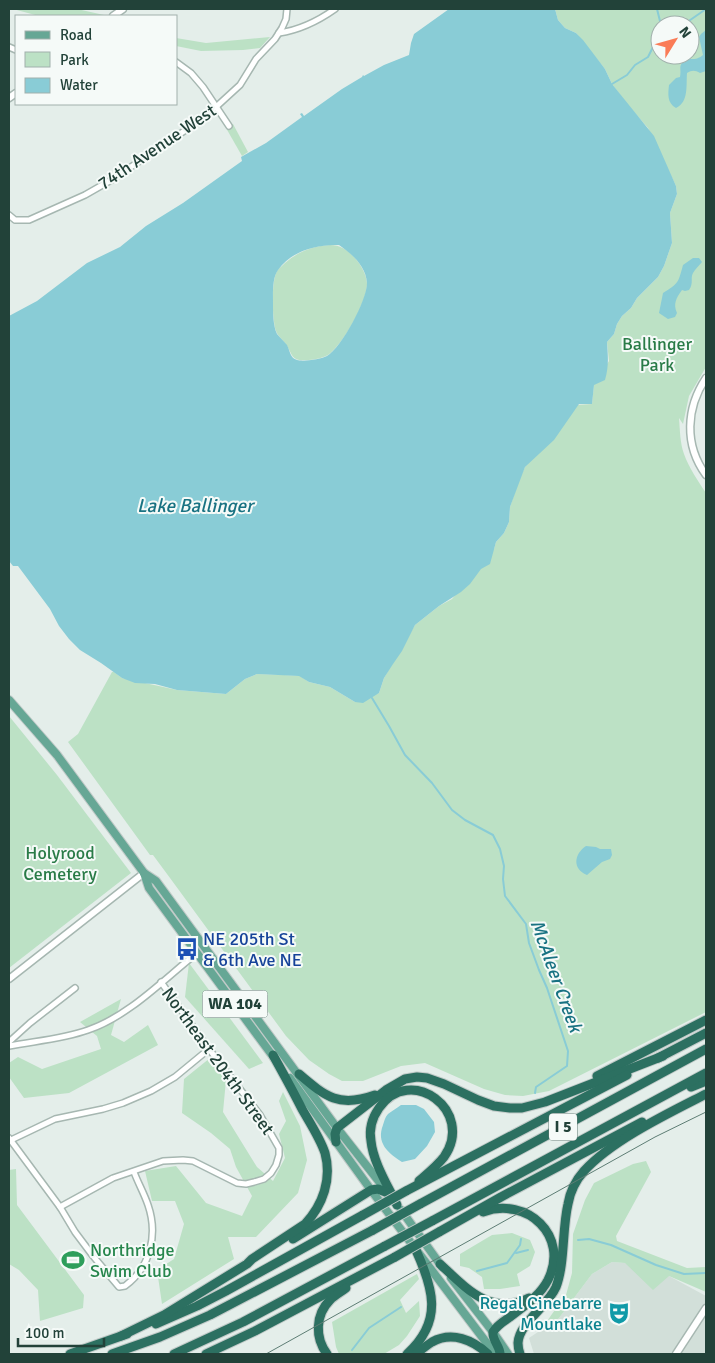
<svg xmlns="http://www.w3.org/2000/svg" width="715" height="1363" font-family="Signika,sans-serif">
<rect width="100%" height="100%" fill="#e4eeea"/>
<polygon fill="#d2dfd9" points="612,1262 625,1263 669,1276 706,1296 706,1354 534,1354 529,1338 559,1318 592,1274"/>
<g fill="#bce1c5" fill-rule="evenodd">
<polygon points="13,9 77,9 104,15 39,16"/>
<path d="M 555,9 L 706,9 L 706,367 L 689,396 L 683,424 L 679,418 C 680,430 680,443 684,454 C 689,468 698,481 706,493 L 706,1012 L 549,1091 L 523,1096 L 505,1095 L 484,1089 L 425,1063 L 401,1066 L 363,1081 L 342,1081 L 329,1074 L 309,1060 L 286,1036 L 170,878 L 153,855 L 150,855 L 68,742 L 78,734 L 112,672 L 114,672 L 122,678 L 177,690 L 226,694 L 245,679 L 257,674 L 284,675 L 300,676 L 309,682 L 330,687 L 355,702 L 379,693 L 384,678 L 415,625 L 439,606 L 452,599 L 494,549 L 496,542 L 504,533 L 509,522 L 510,507 L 519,480 L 525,467 L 576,405 L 592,404 L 594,384 L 609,361 L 607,342 L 614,334 L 617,324 L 622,316 L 631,308 L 637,298 L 658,277 L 664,266 L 672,243 L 670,213 L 677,194 L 676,186 L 648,128 L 627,104 L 612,84 L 605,69 L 576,33 L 565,28 L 558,20 ZM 660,25 L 690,25 L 690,55 L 660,55 Z"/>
<polygon points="270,37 260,48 243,50 201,51 176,46 176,38 206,43"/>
<polygon points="233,124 248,152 242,156 226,128"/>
<path d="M 330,245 C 340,245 346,249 353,256 C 360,263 366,273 367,283 C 368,300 343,345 328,355 C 323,358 312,360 306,360 C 292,361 293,356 287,346 C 284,340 278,337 276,331 C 272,319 271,281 277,271 C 279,268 283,265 285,263 C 299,251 313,246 330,245 Z"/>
<polygon points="9,716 57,775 131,873 9,968"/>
<polygon points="189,963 263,1063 249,1069 185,997"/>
<polygon points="121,999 111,1035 124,1042 148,1025 158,1045 69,1093 24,1098 9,1077 9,1063 18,1057 42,1069 101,1049 97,1036 80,1022"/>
<polygon points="210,1058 226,1080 223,1112 257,1167 273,1181 285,1158 279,1134 286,1121 279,1101 283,1092 300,1126 307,1160 298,1193 256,1237 228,1237 234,1259 162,1304 157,1270 174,1259 184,1224 175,1201 152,1201 145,1171 176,1166 206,1203 242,1216 252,1196 236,1167 230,1149 211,1133 182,1113 184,1079"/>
<polygon points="646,1161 651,1172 616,1236 617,1241 687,1268 706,1267 706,1292 669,1276 653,1290 625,1263 612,1262 592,1274 559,1318 541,1330 552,1314 566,1295 572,1273 573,1234 585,1200 594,1183 633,1164"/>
<polygon points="16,1169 17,1205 84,1295 83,1308 40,1321 38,1290 19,1270 9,1264 9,1170"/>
<polygon points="512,1233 530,1240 535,1252 530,1266 517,1274 520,1286 500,1289 484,1289 482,1277 469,1268 460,1266 460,1254 492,1235"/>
<polygon points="417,1274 419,1279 400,1300 406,1313 419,1301 420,1316 407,1336 399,1345 384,1354 339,1354 336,1347 332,1322"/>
</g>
<g fill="#89ccd6" fill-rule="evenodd">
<path d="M 449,9 L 555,9 L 558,20 L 565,28 L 576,33 L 583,40 L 605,69 L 612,84 L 654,136 L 676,186 L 677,194 L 670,213 L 672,243 L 664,266 L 658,277 L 637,298 L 631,308 L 622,316 L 617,324 L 614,334 L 607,342 C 608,357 609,366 605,380 L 594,385 L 592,404 L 579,404 L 554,440 L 525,467 L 510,507 L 509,522 L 504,533 L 496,542 L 490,564 L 481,569 L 470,584 L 461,592 L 439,606 L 415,625 L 402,651 L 393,664 L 384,678 L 379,693 L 363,703 L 355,702 L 330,687 L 309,682 L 299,676 L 257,674 L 245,679 L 226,694 L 177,690 L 155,684 L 135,683 L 122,678 L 101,663 L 80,650 L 69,639 L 59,626 L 50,609 L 18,566 L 13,566 L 9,561 L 9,316 L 37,301 L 87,263 L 120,247 L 146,226 L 183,203 L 242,161 L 241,157 L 266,143 L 302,117 L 300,114 L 302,113 L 304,116 L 342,89 L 362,77 L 363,75 L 364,76 L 384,65 L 409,55 L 411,43 L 414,34 ZM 339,245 C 352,254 366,266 367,283 C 367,300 342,347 327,356 C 322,359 303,362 297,360 C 290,358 290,351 287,345 C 284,341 280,338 277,334 C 273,326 273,312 273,304 C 273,294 272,278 278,270 C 291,251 317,244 339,245 Z"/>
<path d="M 706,30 L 706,71 L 700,73 C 695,70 692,70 687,73 C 686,85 689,102 676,108 C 667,103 668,94 669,85 L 676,78 L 680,77 C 682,68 677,66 686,59 C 693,59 697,60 703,55 L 699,37 L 701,34 Z"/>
<path d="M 693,258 L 699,258 L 702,262 C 699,266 695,269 693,273 C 690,278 694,283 689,290 L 685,291 L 682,290 C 676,298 673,304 677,313 L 675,317 L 668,319 L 659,313 L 663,293 C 679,283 678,283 683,265 Z"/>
<path d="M 586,846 L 596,847 L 600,849 L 611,849 L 612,855 L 610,859 L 602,862 L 587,875 C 572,869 574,854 586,846 Z"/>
<path d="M 401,1105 L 416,1105 L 424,1109 L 434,1122 L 435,1132 L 427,1146 L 415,1159 L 402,1162 C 388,1153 376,1143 383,1125 C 384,1122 385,1117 388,1114 C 392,1111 397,1108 401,1105 Z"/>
</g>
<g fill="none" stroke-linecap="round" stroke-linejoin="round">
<g stroke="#89ccd6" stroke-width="2">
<polyline points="657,9 661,25"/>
<polyline points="683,25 706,9"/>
<polyline points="612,84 627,75 635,65 648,57 654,45 660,40"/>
<polyline points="372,698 389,726 405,755 432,783 452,810 465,820 493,835 500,849 504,866 503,879 505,896 526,924 529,943 539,970 547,988 568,1051 567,1066 536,1087 535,1093"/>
<polyline points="578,1240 589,1239 611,1245 656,1265 684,1274 706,1273"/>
<polyline points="516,1253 528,1250"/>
<polyline points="477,1271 507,1263 520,1245 521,1239"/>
<polyline points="352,1350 369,1328 401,1307"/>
</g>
<defs>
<g id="minor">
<path d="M 279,33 C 300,30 318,21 335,9"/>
<polyline points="9,47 16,50"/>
<polyline points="176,62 191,73 203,87 229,126"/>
<polyline points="9,215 15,220 29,220 85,195 113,179 205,117 240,85 256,59 275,39 282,28 286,19 287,9"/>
<polyline points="9,1042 30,1023 75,988"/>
<path d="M 9,1046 C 35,1041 63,1039 88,1030 C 129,1016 163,980 197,953"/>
<path d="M 9,1138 L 60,1207 L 75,1232 L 93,1256 L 119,1287 L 125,1286 C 151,1267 158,1234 148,1205 C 144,1193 138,1183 134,1172"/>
<polyline points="11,1140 55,1119 103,1109 123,1103 151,1091 175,1077 209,1049"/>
<polyline points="60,1207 113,1178 163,1161 183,1160 193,1161 237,1183 246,1184 254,1182 264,1179 271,1173 276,1165 279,1155 279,1148 260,1115 209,1049 161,982"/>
</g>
<g id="tertiary">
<polyline points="113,16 123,9"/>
<polyline points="9,98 16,93"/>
<path d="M 706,378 C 686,408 684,445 706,475"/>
<polyline points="9,979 144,873"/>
<polyline points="676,1354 706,1308"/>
</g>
<g id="primary">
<polyline points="9,700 57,755 144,873 149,888 275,1059"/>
<polyline points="144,873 156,881 337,1128 388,1193"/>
<polyline points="290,1078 371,1190 495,1354"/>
<polyline points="401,1210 442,1267"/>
<polyline points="451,1278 493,1332 508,1354"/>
</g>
<g id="motorway">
<polyline points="658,1058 706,1033"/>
<path d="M 299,1074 C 326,1097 339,1108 375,1095"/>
<polyline points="597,1076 706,1020"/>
<polyline points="691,1087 706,1081"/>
<polyline points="336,1142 335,1134 337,1128 386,1090 405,1079 417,1077 427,1078 444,1084 478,1100 494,1106 510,1108 522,1108 545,1102 663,1056"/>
<polyline points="406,1191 627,1075"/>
<polyline points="420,1204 706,1049"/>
<path d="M 397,1205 C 388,1186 373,1162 371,1141 C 369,1130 372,1118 379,1108 C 410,1063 476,1111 444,1157 C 437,1166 427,1174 419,1181"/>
<path d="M 483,1212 C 527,1196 570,1236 548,1280 C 539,1297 524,1306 510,1317 C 504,1321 497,1325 493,1332 C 492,1340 499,1345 500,1353"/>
<polyline points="432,1221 706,1073"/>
<polyline points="439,1232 501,1197 642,1122"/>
<polyline points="293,1239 371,1190 378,1189 388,1193"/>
<path d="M 440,1264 C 466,1288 491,1317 529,1298"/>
<polyline points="156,1324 197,1306 226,1291 363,1215"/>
<path d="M 121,1336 L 164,1315 L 247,1264 L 252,1259 L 305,1224 C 323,1205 332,1179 325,1153 C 320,1138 310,1123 302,1109 C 293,1091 283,1073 273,1055"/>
<polyline points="70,1354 127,1334"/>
<polyline points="112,1354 160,1337 210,1315 373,1230"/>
<polyline points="174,1354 243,1322 385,1246"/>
<polyline points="206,1354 255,1331 395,1257"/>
<path d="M 327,1354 C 315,1338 315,1315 330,1300 C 335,1295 341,1292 346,1288"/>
<path d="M 407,1354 C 444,1321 433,1287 415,1248"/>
<path d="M 416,1354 C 421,1350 427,1345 432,1342 C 452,1331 473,1340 488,1354"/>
<path d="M 520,1354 C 519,1351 518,1347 518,1343 C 519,1323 548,1306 556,1287 C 565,1264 562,1229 568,1204 C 570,1192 576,1180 584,1171 C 612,1140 669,1113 706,1094"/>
</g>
</defs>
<use href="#minor" stroke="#a6b7b1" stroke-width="8"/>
<use href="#tertiary" stroke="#a6b7b1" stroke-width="9"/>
<use href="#primary" stroke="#c1cac8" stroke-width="10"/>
<use href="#motorway" stroke="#c1cac8" stroke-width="11"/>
<use href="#minor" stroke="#fff" stroke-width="5"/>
<use href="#tertiary" stroke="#fff" stroke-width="6"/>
<use href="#primary" stroke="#66a795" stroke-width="8"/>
<use href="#motorway" stroke="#2c7061" stroke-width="9"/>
<polyline stroke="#5d7d74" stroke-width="1" points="266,1354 655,1137 706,1112"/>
<defs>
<g id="motorway-bridge">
<polyline points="363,1215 406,1191"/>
<polyline points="373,1230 420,1204"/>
<polyline points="385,1246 432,1221"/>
<polyline points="395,1257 439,1232"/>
</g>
</defs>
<use href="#motorway-bridge" stroke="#c1cac8" stroke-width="11" stroke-linecap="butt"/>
<use href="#motorway-bridge" stroke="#2c7061" stroke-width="9"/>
</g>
<defs>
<symbol id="bus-bare" viewBox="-9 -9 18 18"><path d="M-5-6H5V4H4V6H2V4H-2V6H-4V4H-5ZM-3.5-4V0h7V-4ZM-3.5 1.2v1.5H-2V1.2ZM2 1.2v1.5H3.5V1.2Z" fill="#1a4fb4" stroke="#f5faf8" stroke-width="2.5" paint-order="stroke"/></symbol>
<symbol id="stadium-bare" viewBox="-9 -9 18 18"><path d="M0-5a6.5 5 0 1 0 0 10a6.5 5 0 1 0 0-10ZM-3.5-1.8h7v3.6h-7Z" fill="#2e9e5b" stroke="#f5faf8" stroke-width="2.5" paint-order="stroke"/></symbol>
<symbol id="theatre-bare" viewBox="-9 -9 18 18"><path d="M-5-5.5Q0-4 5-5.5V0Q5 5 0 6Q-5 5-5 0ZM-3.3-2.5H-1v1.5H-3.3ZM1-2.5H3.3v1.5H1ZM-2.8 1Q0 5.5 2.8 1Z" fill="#0f9aa8" stroke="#f5faf8" stroke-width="2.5" paint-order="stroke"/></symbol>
</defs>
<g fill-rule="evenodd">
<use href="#bus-bare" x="171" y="933" width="32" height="32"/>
<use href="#stadium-bare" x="57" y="1244" width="32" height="32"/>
<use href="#theatre-bare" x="603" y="1297" width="32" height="32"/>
</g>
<g text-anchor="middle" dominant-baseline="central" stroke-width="4" stroke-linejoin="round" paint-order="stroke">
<g fill="#f5faf8" stroke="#617972" stroke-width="1">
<rect x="202.5" y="990.5" width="65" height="27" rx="4"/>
<rect x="549" y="1113.5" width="28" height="27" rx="4"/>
</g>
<g font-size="16" font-weight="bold" fill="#224239">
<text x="235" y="1004">WA 104</text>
<text x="563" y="1127">I 5</text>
</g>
<g font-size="18" fill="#224239" stroke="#f5faf8">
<text transform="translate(157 147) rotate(-34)">74th Avenue West</text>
<text transform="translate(218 1061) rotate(54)">Northeast 204th Street</text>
</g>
<g font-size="18" fill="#297b47" stroke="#f5faf8">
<text x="657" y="344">Ballinger<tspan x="657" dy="21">Park</tspan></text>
<text x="60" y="853">Holyrood<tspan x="60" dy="21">Cemetery</tspan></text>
</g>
<g font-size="18" fill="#164399" stroke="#f5faf8" text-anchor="start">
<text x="203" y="939">NE 205th St<tspan x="203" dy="21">&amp; 6th Ave NE</tspan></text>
</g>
<g font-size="18" fill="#27864d" stroke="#f5faf8" text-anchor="start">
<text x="90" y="1250">Northridge<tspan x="90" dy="21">Swim Club</tspan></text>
</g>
<g font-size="18" fill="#0d838f" stroke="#f5faf8" text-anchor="end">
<text x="602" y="1303">Regal Cinebarre<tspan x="602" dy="21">Mountlake</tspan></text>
</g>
<g font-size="19" font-style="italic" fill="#187282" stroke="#f5faf8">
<text x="195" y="506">Lake Ballinger</text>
<text transform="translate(556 976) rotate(70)">McAleer Creek</text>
</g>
</g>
<rect width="715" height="1363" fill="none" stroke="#224239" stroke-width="20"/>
<rect x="15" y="15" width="162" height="90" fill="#f5faf8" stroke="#a1b0ac"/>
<rect x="25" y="31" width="25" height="8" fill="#66a795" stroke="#a1b0ac"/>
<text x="60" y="40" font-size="15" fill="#224239">Road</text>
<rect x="25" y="52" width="25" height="15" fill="#bce1c5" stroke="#a1b0ac"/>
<text x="60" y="65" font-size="15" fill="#224239">Park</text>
<rect x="25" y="78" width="25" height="15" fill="#89ccd6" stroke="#a1b0ac"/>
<text x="60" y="90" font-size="15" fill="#224239">Water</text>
<g transform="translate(675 40) rotate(53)"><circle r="24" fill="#f5faf8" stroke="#a1b0ac"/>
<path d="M0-4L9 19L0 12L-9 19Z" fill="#fa7c57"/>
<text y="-8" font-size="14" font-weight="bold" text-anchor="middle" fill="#224239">N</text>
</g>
<path d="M18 1338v8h86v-8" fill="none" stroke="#224239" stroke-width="2.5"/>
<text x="25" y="1338" font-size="15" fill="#224239" stroke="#f5faf8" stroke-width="4" paint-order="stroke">100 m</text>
</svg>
